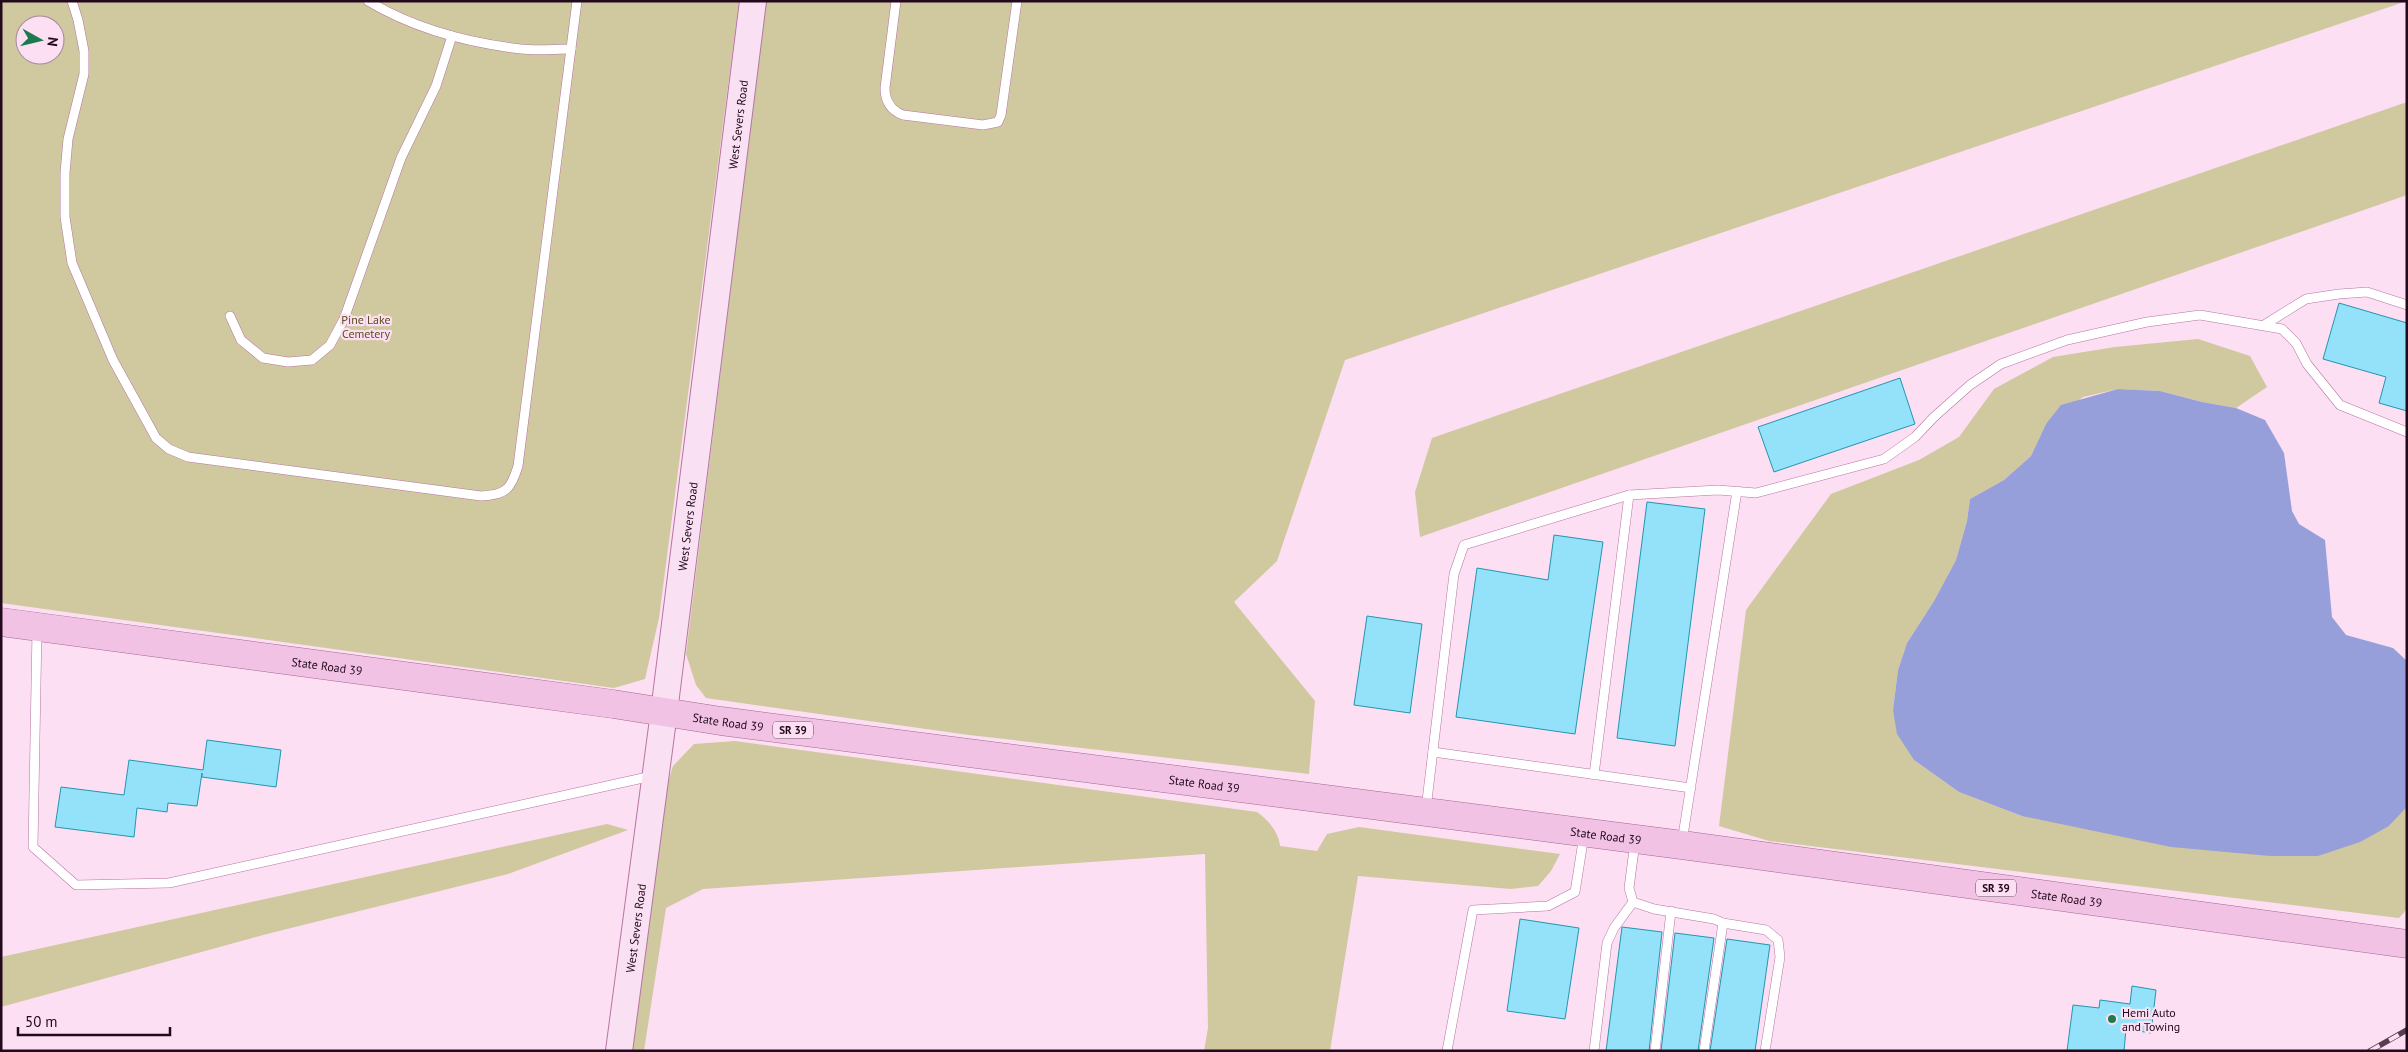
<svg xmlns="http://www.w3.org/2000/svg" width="2408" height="1052" font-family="'PT Sans',sans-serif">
<rect width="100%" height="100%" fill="#fcdff2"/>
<g fill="#d0c89f" fill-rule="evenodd">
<path d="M 1,1 L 739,1 L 659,618 L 645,679 L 614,688 L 1,603 ZM 25,25 L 55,25 L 55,55 L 25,55 Z"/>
<polygon points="766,1 2407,1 1345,360 1277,561 1234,602 1315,701 1309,774 969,735 706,698 696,685 686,654"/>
<polygon points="2407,102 2407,195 1420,537 1415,492 1432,438"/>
<polygon points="2198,339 2250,356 2267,387 2236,408 2202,402 2160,391 2118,389 2083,397 2046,424 2031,456 2004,480 1970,499 1967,521 1956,560 1934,601 1907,643 1898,670 1893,710 1914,760 1959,792 2022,816 2389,826 2407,807 2407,909 2399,918 1769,841 1719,826 1746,610 1831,494 1919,460 1959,437 1994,389 2053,357 2115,347"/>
<path d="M 735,741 L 1257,812 C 1268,820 1279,832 1280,846 L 1317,851 L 1327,834 L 1359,827 L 1560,854 L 1551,871 L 1538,886 L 1511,889 L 1358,876 L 1330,1051 L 1204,1051 L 1208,1028 L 1205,854 L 703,889 L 666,908 L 644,1051 L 630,1051 L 663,799 L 673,766 L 694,744 Z"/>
<polygon points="607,824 628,830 508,874 267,934 1,1007 1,957"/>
</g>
<polygon fill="#979fda" points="2118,389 2160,391 2202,402 2236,408 2265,420 2284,453 2292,511 2299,524 2325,540 2332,617 2346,635 2393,648 2407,661 2407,807 2389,826 2360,842 2318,856 2270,856 2171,847 2022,816 1959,792 1914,760 1897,734 1893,710 1898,670 1907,643 1934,601 1956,560 1967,521 1970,499 2004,480 2031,456 2046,424 2061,405"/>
<g fill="#94e2f9" stroke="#2495b0">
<polygon points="2339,303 2407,323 2407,411 2379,403 2386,377 2323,359"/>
<polygon points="1900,378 1915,424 1774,472 1758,427"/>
<polygon points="1647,502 1705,509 1675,746 1617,738"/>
<polygon points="1554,535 1603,542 1575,734 1456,717 1477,568 1548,580"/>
<polygon points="1367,616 1422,624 1410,713 1354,705"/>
<polygon points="207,740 281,750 276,787 202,777 202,773 197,806 168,803 167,812 137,808 134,837 55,827 61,787 124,795 129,760 203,770"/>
<polygon points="1520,919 1579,928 1565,1019 1507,1011"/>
<polygon points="1622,927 1662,932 1649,1051 1606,1051"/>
<polygon points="1675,933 1714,938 1698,1051 1661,1051"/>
<polygon points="1727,939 1770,945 1755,1051 1710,1051"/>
<polygon points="2132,986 2156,990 2151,1033 2126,1029 2124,1051 2067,1051 2073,1005 2099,1008 2100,1000 2130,1004"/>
</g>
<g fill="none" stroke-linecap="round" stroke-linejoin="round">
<defs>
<g id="lane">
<path d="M 72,1 L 78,20 L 84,51 L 84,74 L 68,139 L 65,173 L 65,217 L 72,263 L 113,360 L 156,438 L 169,449 L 188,457 L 481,496 C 506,495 511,489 518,466 L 577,1"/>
<path d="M 368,1 C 413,28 469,43 521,49 C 537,51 555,49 571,49"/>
<path d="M 896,1 L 885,88 C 885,101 890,110 903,115 L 983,125 L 998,122 L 1001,115 L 1017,1"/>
<polyline points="230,316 241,340 263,358 288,362 312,360 330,345 344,319 401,158 436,86 452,36"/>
<polyline points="2264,325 2306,299 2339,294 2367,292 2407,305"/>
<polyline points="37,630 33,847 76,885 169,883 652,776"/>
<polyline points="1433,752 1691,788"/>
<polyline points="1594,775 1629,495"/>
<polyline points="1426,809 1454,574 1464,545 1629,495 1718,490 1756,493 1884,459 1915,437 1934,417 1970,385 2001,364 2067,340 2147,322 2200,315 2282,329 2296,343 2307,364 2340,405 2407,432"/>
<polyline points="1635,842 1629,888 1633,902 1654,909 1714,919 1723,923 1704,1051"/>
<polyline points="1682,842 1737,491"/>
<polyline points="1723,923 1766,930 1778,940 1780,957 1765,1051"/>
<polyline points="1447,1051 1473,910 1548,906 1575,892 1584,835"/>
<polyline points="1594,1051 1607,943 1614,928 1633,902"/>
<polyline points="1655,1051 1671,911"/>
</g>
<g id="secondary">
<path id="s1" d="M 619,1051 L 664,712 L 753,1"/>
</g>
<g id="primary">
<path id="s2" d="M 1,622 L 613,704 L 721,721 L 1682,845 L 2407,944"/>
</g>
</defs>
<use href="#lane" stroke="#b674a3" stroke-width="10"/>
<use href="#secondary" stroke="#b674a3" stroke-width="28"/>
<use href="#primary" stroke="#a46792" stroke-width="29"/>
<use href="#lane" stroke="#fff" stroke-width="9"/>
<use href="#secondary" stroke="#f9e0f2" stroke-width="26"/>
<use href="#primary" stroke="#f2c2e4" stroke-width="28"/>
<defs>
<polyline id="rail" points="2370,1051 2407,1030"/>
</defs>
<use href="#rail" stroke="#573d50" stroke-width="5.5"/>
<use href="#rail" stroke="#fcdff2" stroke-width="4" stroke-dasharray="11" stroke-linecap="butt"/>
</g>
<circle fill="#1d794e" stroke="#fcdff2" stroke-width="2" cx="2112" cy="1019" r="5"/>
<g text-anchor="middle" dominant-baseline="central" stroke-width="4.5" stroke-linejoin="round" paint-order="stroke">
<g fill="#fcdff2" stroke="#63495c" stroke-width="1">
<rect x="773" y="721.5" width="40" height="17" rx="4"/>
<rect x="1976" y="879.5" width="40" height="17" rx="4"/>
</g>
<g font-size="11" font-weight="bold" fill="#22091c">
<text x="793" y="730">SR 39</text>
<text x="1996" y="888">SR 39</text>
</g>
<g font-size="12" fill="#22091c" stroke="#fcdff2">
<text stroke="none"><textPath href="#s1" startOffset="934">West Severs Road</textPath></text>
<text stroke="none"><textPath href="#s1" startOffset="529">West Severs Road</textPath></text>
<text stroke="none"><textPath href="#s2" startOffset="329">State Road 39</textPath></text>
<text stroke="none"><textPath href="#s2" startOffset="734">State Road 39</textPath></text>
<text stroke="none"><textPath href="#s2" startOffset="1214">State Road 39</textPath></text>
<text stroke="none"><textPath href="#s2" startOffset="1619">State Road 39</textPath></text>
<text stroke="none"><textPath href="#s2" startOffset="2084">State Road 39</textPath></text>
<text stroke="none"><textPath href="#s1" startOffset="124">West Severs Road</textPath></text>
</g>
<g font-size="12" fill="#5a501e" stroke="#fcdff2">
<text x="366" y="319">Pine Lake<tspan x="366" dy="14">Cemetery</tspan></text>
</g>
<g font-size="12" fill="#22091c" stroke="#fcdff2" text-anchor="start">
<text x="2122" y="1012">Hemi Auto<tspan x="2122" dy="14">and Towing</tspan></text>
</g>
</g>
<rect width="2408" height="1052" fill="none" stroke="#22091c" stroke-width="5"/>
<g transform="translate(40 40) rotate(98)"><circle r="24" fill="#fcdff2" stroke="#a5899c"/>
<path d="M0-4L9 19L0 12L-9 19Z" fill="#1d794e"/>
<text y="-8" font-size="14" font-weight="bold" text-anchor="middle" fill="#22091c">N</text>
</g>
<path d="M18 1027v8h152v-8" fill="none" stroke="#22091c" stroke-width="2.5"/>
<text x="25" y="1027" font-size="15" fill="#22091c" stroke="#fcdff2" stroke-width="4" paint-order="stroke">50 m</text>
</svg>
